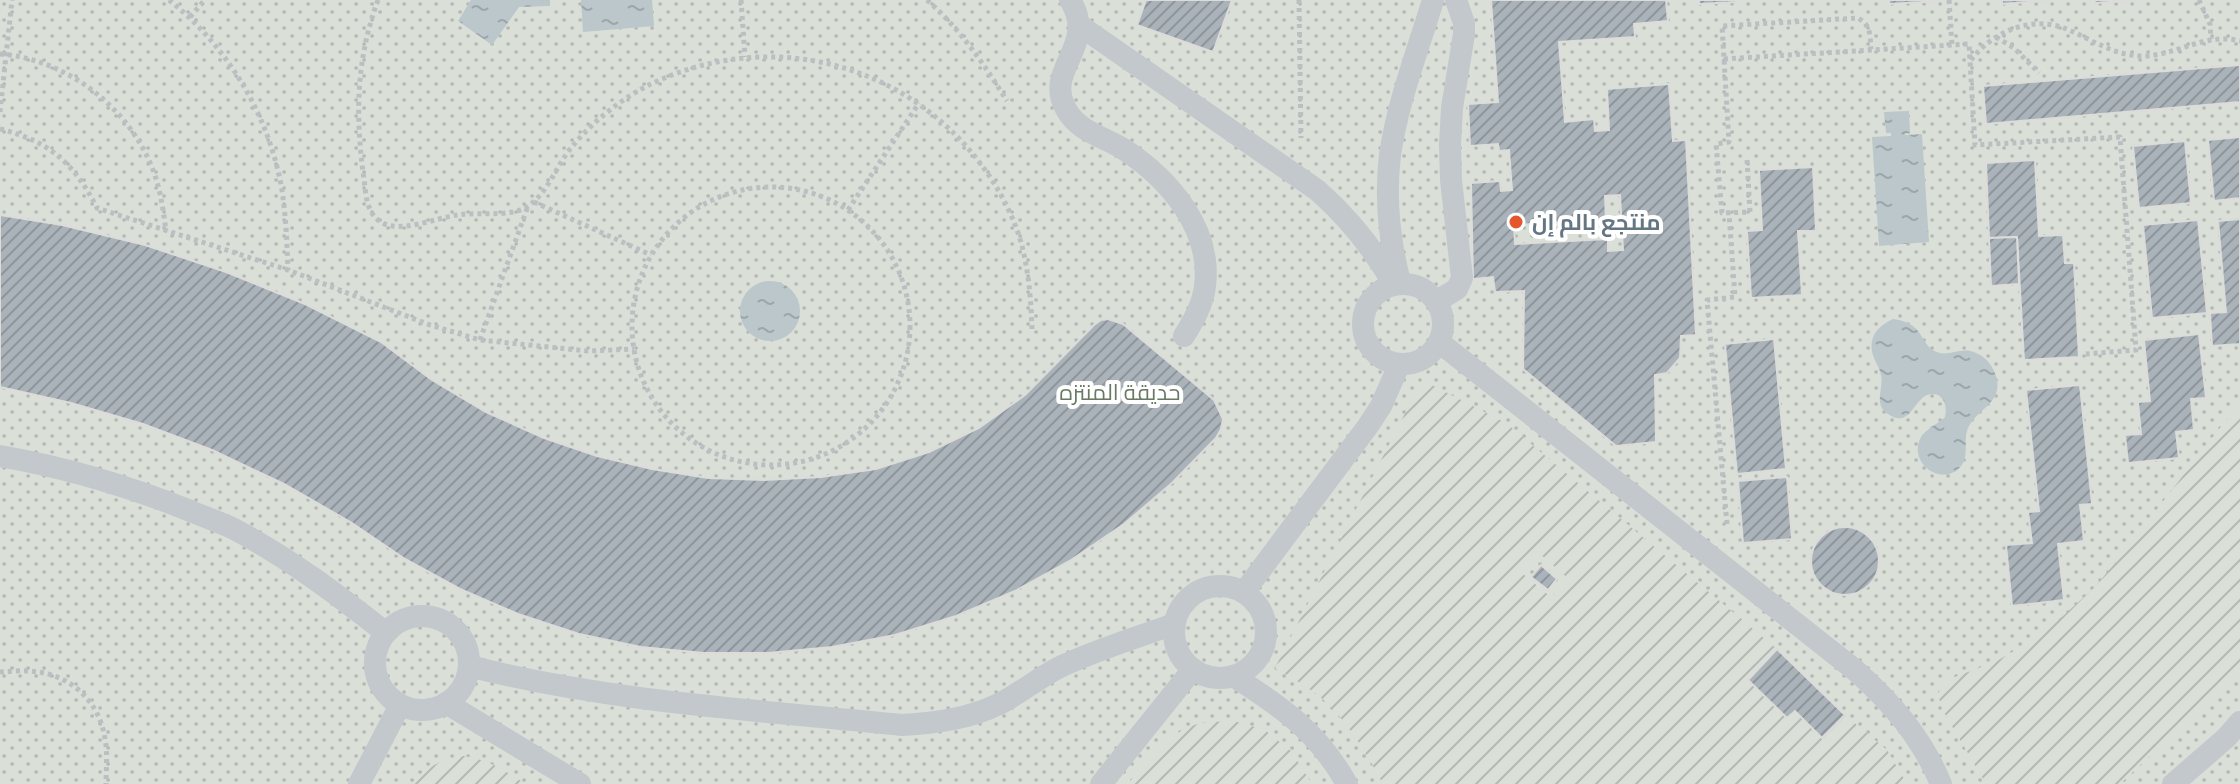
<svg xmlns="http://www.w3.org/2000/svg" width="2240" height="784" font-family="'Roboto Condensed',Cairo,sans-serif">
<defs>
<pattern id="park-dots" width="8" height="8" patternUnits="userSpaceOnUse" patternTransform="scale(2)"><rect width="8" height="8" fill="#dadfd7"/><path d="M2 2h.1M6 6h.1" fill="none" stroke="#b4b9b4" stroke-width="1.8" stroke-linecap="round"/></pattern>
<pattern id="garden-furrows" width="10" height="10" patternUnits="userSpaceOnUse" patternTransform="scale(2)"><rect width="10" height="10" fill="#dadfd7"/><path d="M-1 1l2-2M0 10L10 0M9 11l2-2" fill="none" stroke="#b4b9b4"/></pattern>
<pattern id="water-ripples" width="26" height="14" patternUnits="userSpaceOnUse" patternTransform="scale(2)"><rect width="26" height="14" fill="#bbc7cb"/><path d="M2 4q2-2 4 0t4 0M15 11q2-2 4 0t4 0" fill="none" stroke="#9ca6aa"/></pattern>
<pattern id="building-hatch" width="6" height="6" patternUnits="userSpaceOnUse" patternTransform="scale(2)"><rect width="6" height="6" fill="#aab3b9"/><path d="M-1 1l2-2M0 6l6-6M5 7l2-2" fill="none" stroke="#8e969c"/></pattern>
</defs>
<rect width="100%" height="100%" fill="#fafaf8"/>
<rect fill="url(#park-dots)" x="0" y="0" width="2240" height="784"/>
<g fill="url(#garden-furrows)" fill-rule="evenodd">
<path d="M 1422,380 L 1506,423 L 1777,649 L 1748,680 L 1787,718 L 1795,711 L 1822,738 L 1845,715 L 1887,750 L 1907,784 L 1383,784 C 1368,756 1351,727 1328,704 C 1313,689 1293,679 1275,668 ZM 1540,554 L 1569,579 L 1552,598 L 1523,574 Z"/>
<polygon points="2240,402 2240,669 2221,690 2120,784 1986,784 1942,709 1938,694 1944,681 1995,662 2031,641 2063,616 2094,588 2120,557"/>
<path d="M 1234,721 L 1265,730 L 1291,751 L 1312,784 L 1128,784 C 1147,759 1169,731 1201,723 C 1211,721 1223,722 1234,721 Z"/>
<path d="M 463,756 C 488,759 505,771 526,784 L 414,784 C 430,765 439,760 463,756 Z"/>
</g>
<g fill="url(#water-ripples)">
<polygon points="471,0 550,0 550,6 519,7 492,45 458,21"/>
<polygon points="581,0 652,0 654,26 583,32"/>
<polygon points="1909,111 1910,133 1906,133 1905,135 1922,134 1929,242 1879,246 1872,137 1891,136 1891,133 1886,133 1884,112"/>
<circle cx="770" cy="311" r="30"/>
<path d="M 1893,319 C 1928,323 1918,348 1940,353 C 1949,355 1960,349 1970,351 C 1980,353 1989,360 1993,369 C 2010,403 1974,408 1967,431 C 1963,445 1971,460 1956,471 C 1937,483 1912,463 1919,442 C 1922,430 1937,425 1945,417 C 1948,406 1943,390 1927,395 C 1913,401 1909,429 1888,414 C 1873,404 1884,389 1881,375 C 1880,369 1876,363 1874,358 C 1867,339 1876,327 1893,319 Z"/>
</g>
<g fill="url(#building-hatch)" stroke="#dcdcda" stroke-width="2" fill-rule="evenodd">
<polygon points="1146,0 1232,0 1213,52 1137,25"/>
<path d="M 1491,0 L 1666,0 L 1668,21 L 1634,24 L 1635,37 L 1559,42 L 1565,122 L 1594,119 L 1595,131 L 1609,130 L 1607,89 L 1669,84 L 1673,141 L 1686,140 L 1696,335 L 1681,336 L 1680,358 L 1667,373 L 1655,375 L 1656,442 L 1616,446 L 1523,369 L 1524,291 L 1495,292 L 1493,277 L 1473,279 L 1471,183 L 1500,181 L 1501,191 L 1512,190 L 1509,150 L 1499,151 L 1498,144 L 1470,146 L 1468,104 L 1498,102 ZM 1620,195 L 1623,250 L 1608,251 L 1608,239 L 1515,244 L 1514,225 L 1606,220 L 1605,196 Z"/>
<polygon points="1699,0 1736,0 1736,2 1699,4"/>
<polygon points="1889,0 1940,0 1940,1 1889,4"/>
<polygon points="2002,0 2053,0 2002,4"/>
<polygon points="2094,0 2140,0 2095,3"/>
<polygon points="2240,65 2240,102 1986,124 1983,86"/>
<polygon points="2240,137 2240,198 2214,201 2208,140"/>
<polygon points="2185,141 2191,203 2139,208 2133,146"/>
<polygon points="2035,160 2039,236 2063,235 2065,263 2074,263 2079,357 2024,360 2017,237 1989,238 1986,163"/>
<polygon points="1813,167 1816,231 1798,231 1802,295 1751,298 1747,231 1762,230 1759,170"/>
<polygon points="0,215 62,225 145,245 226,272 305,304 381,342 432,380 486,412 544,438 597,456 652,469 708,478 764,480 821,477 876,469 929,452 979,428 1025,395 1094,325 1101,320 1108,319 1123,324 1214,400 1223,419 1221,429 1216,438 1172,483 1124,524 1071,560 1015,591 956,616 895,635 832,647 768,653 704,653 641,647 579,634 518,614 460,589 405,559 352,523 284,484 212,450 143,424 71,403 0,387"/>
<polygon points="2240,219 2240,344 2212,346 2210,313 2226,312 2218,221"/>
<polygon points="2198,220 2207,313 2152,318 2143,225"/>
<polygon points="2017,237 2019,284 1991,286 1989,238"/>
<polygon points="2199,334 2206,398 2191,399 2194,430 2176,432 2179,458 2128,463 2125,435 2141,434 2138,402 2150,401 2144,340"/>
<polygon points="1774,339 1786,469 1737,474 1725,344"/>
<polygon points="2080,385 2092,504 2080,505 2084,541 2058,544 2064,600 2012,606 2006,545 2032,543 2028,512 2039,511 2026,390"/>
<polygon points="1787,477 1792,539 1743,543 1738,481"/>
<circle cx="1845" cy="561" r="34"/>
<polygon points="1541,565 1557,579 1548,590 1531,577"/>
<polygon points="1777,649 1845,715 1822,738 1795,711 1787,718 1748,680"/>
</g>
<g fill="none" stroke-linecap="round" stroke-linejoin="round">
<g stroke="#bbbfc2" stroke-width="5" stroke-dasharray="4 4" stroke-linecap="butt">
<path d="M 169,0 C 228,47 269,115 282,190 C 286,217 287,243 288,270"/>
<path d="M 378,0 C 356,60 355,116 364,179 C 366,194 366,213 381,222 C 399,234 436,218 457,215 C 476,212 498,216 517,211 C 544,204 555,167 571,148 C 591,123 622,98 651,84 C 760,32 885,56 966,146 C 991,174 1012,209 1022,246 C 1029,274 1031,301 1032,329"/>
<polyline points="741,0 745,57"/>
<path d="M 927,0 C 960,29 984,64 1007,101"/>
<polyline points="1299,0 1301,138"/>
<polyline points="1949,0 1952,45"/>
<polyline points="2199,0 2210,24 2211,39"/>
<polyline points="190,17 205,0"/>
<polyline points="1996,37 2014,48 2039,73"/>
<path d="M 0,54 C 65,59 126,105 151,165 C 160,186 163,208 166,231"/>
<polyline points="1724,59 1969,44 1975,145 2120,137 2136,350 2086,354"/>
<path d="M 1971,60 C 1993,31 2033,14 2069,30 C 2094,41 2115,56 2144,56 C 2178,55 2206,32 2240,41"/>
<polyline points="0,112 12,0"/>
<path d="M 0,129 C 49,141 74,163 97,208 L 288,270 L 430,325 L 480,340 L 588,351 L 634,349"/>
<path d="M 1747,160 L 1750,212 L 1722,213 L 1716,144 L 1729,142 L 1722,26 L 1858,18 C 1871,25 1870,36 1871,49"/>
<circle cx="771" cy="326" r="139"/>
<polyline points="534,202 651,255"/>
<polyline points="848,210 919,103"/>
<polyline points="480,340 528,206"/>
<polyline points="1727,524 1707,300 1735,297 1729,213"/>
<path d="M 0,672 C 12,671 26,670 38,672 C 74,677 100,704 105,739 C 108,754 106,769 106,784"/>
</g>
<g stroke="#c3c8cc" stroke-width="22">
<path d="M 1070,0 C 1099,46 1043,69 1066,109 C 1078,132 1105,137 1125,150 C 1170,180 1212,229 1205,286 C 1203,304 1194,320 1184,336"/>
<path d="M 1079,25 L 1317,190 C 1349,218 1373,248 1394,285"/>
<path d="M 1399,278 C 1389,238 1385,197 1390,155 C 1397,104 1418,50 1433,0"/>
<circle cx="1403" cy="324" r="40"/>
<polyline points="1437,301 1457,289 1462,278 1451,180 1450,144 1452,108 1464,34 1464,23 1456,0"/>
<path d="M 1439,342 L 1855,670 C 1892,703 1922,738 1941,784"/>
<path d="M 0,456 C 64,467 128,486 188,510 C 204,517 220,522 234,529 C 289,558 338,595 386,633"/>
<circle cx="1220" cy="632" r="46"/>
<polyline points="1244,592 1368,426 1381,406 1399,365"/>
<circle cx="422" cy="663" r="47"/>
<path d="M 469,666 C 609,702 758,710 902,725 C 936,723 968,719 999,704 C 1019,694 1037,679 1058,668 C 1095,650 1136,638 1174,624"/>
<path d="M 1233,676 C 1282,707 1318,732 1347,784"/>
<polyline points="446,703 580,784"/>
<polyline points="359,784 400,705"/>
<polyline points="1101,784 1193,669"/>
<polyline points="2173,784 2226,738 2240,722"/>
</g>
</g>
<circle fill="#e4572e" stroke="#fff" stroke-width="3" cx="1516" cy="222" r="8"/>
<g text-anchor="middle" dominant-baseline="central" stroke-width="8" stroke-linejoin="round" paint-order="stroke">
<g font-size="22" font-weight="bold" fill="#657683" stroke="#fff" text-anchor="start">
<text x="1532" y="222">منتجع بالم إن</text>
</g>
<g font-size="22" fill="#687a64" stroke="#fff">
<text x="1120" y="392">حديقة المنتزه</text>
</g>
</g>
</svg>
